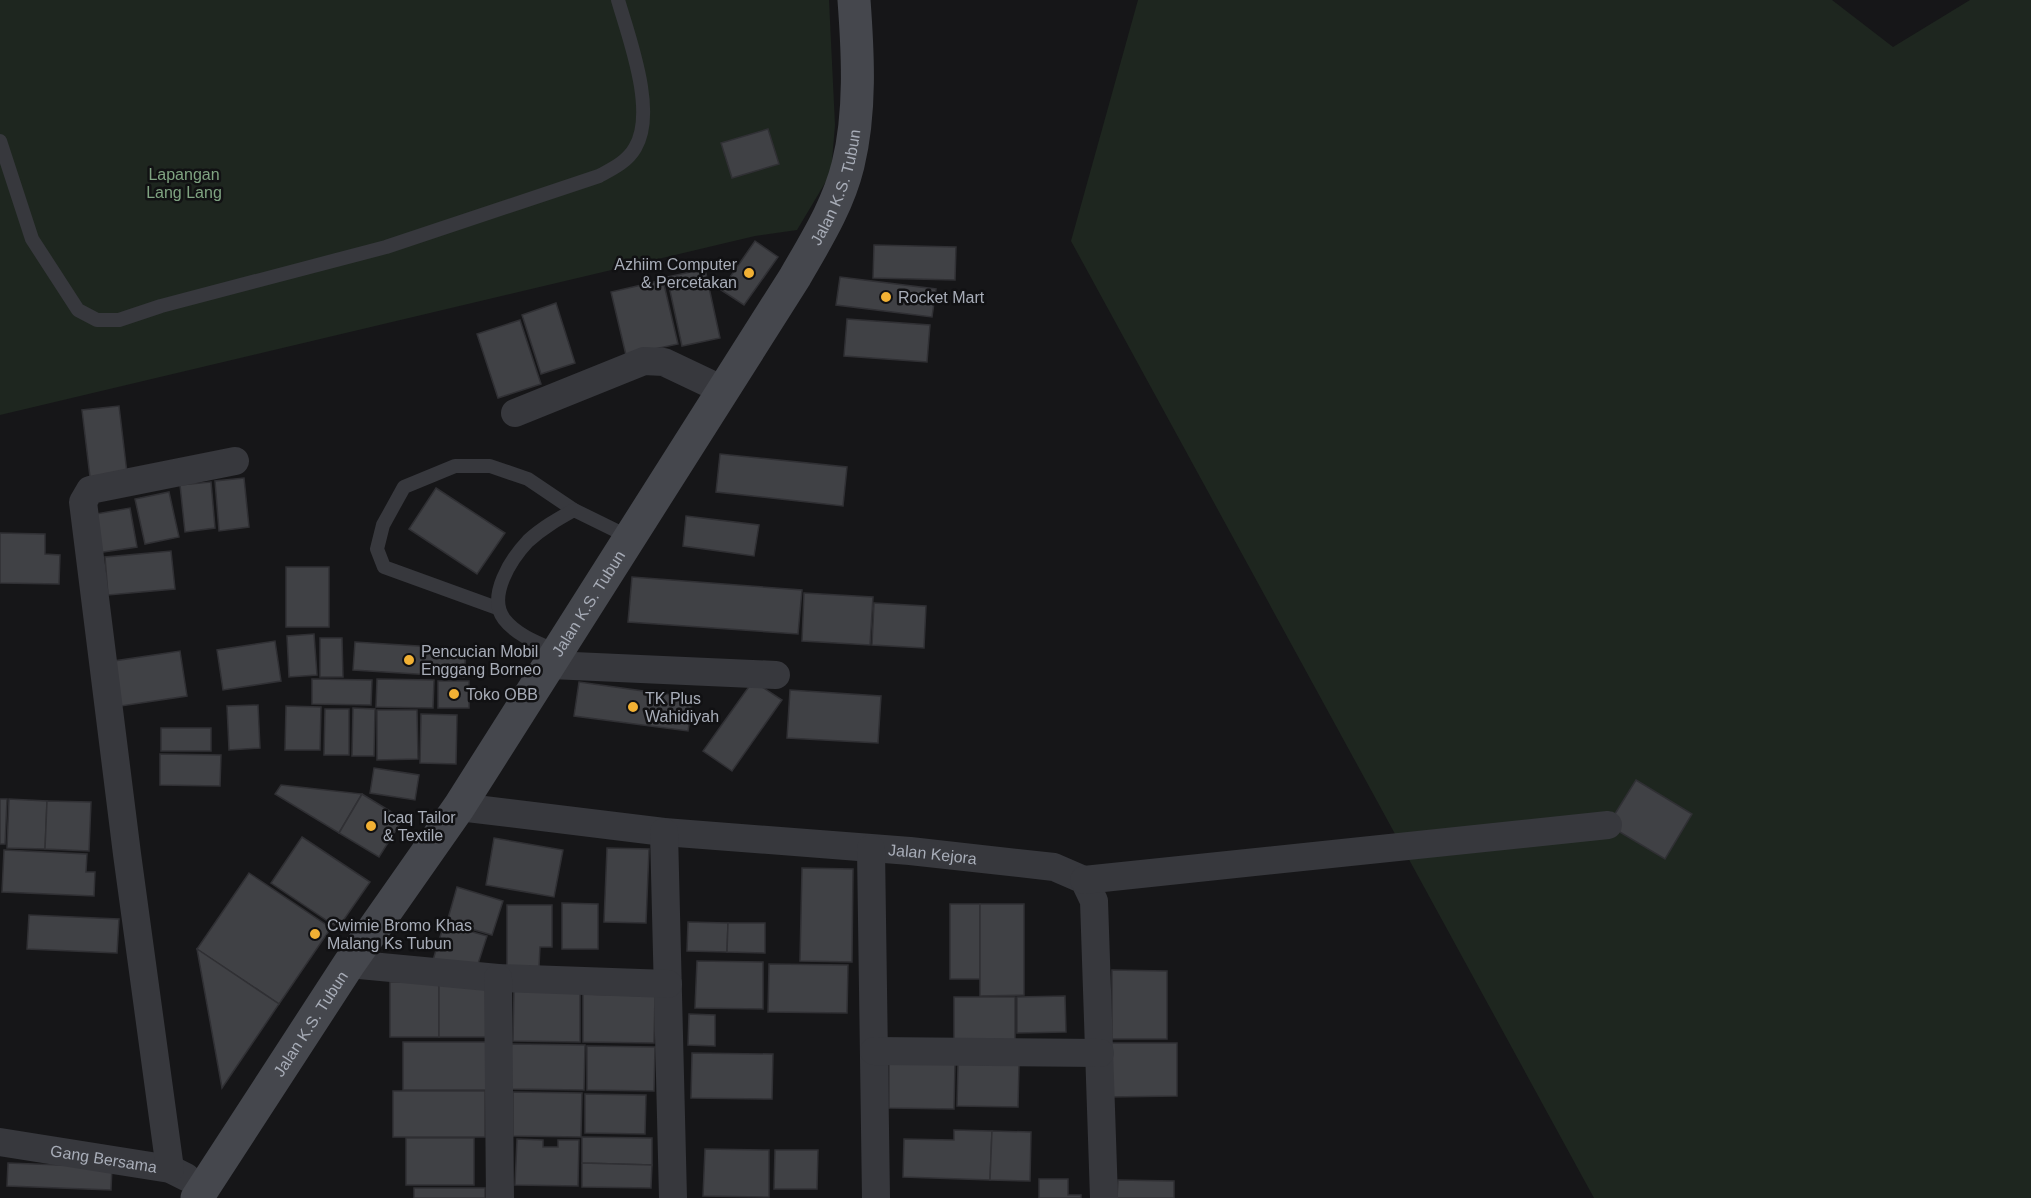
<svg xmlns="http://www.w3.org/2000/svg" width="2031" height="1198" font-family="Helvetica,sans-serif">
<rect width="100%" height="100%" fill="#161618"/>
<g fill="#1e261f">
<polygon points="0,0 829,0 835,125 831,173 797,230 755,236 0,415"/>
<polygon points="1138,0 1832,0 1893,47 1970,0 2031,0 2031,1198 1594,1198 1071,241"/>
</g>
<g fill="#404145" stroke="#303034" stroke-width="1.5">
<polygon points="768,129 779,164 732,178 721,143"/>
<polygon points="755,241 778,257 744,305 721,290"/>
<polygon points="874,245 956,247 955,280 873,278"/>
<polygon points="705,269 720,338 682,346 667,277"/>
<polygon points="840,277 936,289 932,317 836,305"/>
<polygon points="663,280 678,344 626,355 611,292"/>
<polygon points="556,303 575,363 541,374 522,315"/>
<polygon points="847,319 930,325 927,362 844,356"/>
<polygon points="520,320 541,384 498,398 477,334"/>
<polygon points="119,406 127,473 90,477 82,410"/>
<polygon points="720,454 847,467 843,506 716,492"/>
<polygon points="244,478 249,527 219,531 215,481"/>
<polygon points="211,482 215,528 185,532 180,485"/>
<polygon points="436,488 505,533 477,574 409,529"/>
<polygon points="169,492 179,537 145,544 135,499"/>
<polygon points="130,508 137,547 97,553 90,515"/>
<polygon points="686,516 759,525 754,556 683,546"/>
<polygon points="0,533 45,534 45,554 60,555 59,584 0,583"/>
<polygon points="171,551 175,589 108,595 105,557"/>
<rect x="286" y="567" width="43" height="60"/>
<polygon points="632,577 802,590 798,634 628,622"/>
<polygon points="804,593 873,597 870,645 802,641"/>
<polygon points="874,603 926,606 924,648 872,645"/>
<polygon points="314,634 317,675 289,677 287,636"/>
<polygon points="320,638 342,638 343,677 320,677"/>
<polygon points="275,641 281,681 223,690 217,650"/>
<polygon points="355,642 466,649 464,677 353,670"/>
<polygon points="180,651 187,696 121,706 114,661"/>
<polygon points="312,679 372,680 371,705 312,704"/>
<polygon points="377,679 434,680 433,708 376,707"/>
<rect x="438" y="681" width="31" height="27"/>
<polygon points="753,681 782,700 732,771 703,751"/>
<polygon points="579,682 693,698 688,731 574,716"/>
<polygon points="790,690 881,696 878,743 787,738"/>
<polygon points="258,705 260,748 229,750 227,706"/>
<polygon points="286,706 321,707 320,750 285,750"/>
<polygon points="353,708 375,709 374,756 352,756"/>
<polygon points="325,709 349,709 349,755 324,755"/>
<polygon points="377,710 417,710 418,759 377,760"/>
<polygon points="421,714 457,715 456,764 420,763"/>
<rect x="161" y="728" width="50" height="23"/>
<polygon points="160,754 221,755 220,786 160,785"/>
<polygon points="374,768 419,775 415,800 370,793"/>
<polygon points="1636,780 1692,814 1665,859 1608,825"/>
<polygon points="281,785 362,794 339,833 275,794"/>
<polygon points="362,794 403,819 379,857 339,833"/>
<polygon points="0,799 7,799 5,844 0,844"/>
<polygon points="9,799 47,801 45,849 7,848"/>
<polygon points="47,801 91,802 89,851 45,849"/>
<polygon points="302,837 370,882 338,928 271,883"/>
<polygon points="494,838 563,850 554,897 486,885"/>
<polygon points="607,848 649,849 646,923 604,922"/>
<polygon points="4,850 87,854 86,872 95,872 94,896 2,892"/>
<polygon points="802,868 853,869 852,962 800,961"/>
<polygon points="249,873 331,928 279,1004 197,949"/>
<polygon points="457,887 503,901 492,935 447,922"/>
<polygon points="562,903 598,904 598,949 562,949"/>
<rect x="950" y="904" width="30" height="75"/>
<polygon points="980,904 1024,904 1024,995 980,996"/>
<polygon points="507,905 552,905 552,947 540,947 539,967 507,967"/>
<polygon points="29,915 119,919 117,953 27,949"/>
<polygon points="688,922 728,923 727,952 687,951"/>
<polygon points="728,923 765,923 765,953 727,952"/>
<polygon points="444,924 487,936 475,973 433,960"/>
<polygon points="197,949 279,1004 222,1088"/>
<polygon points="697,961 763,962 763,1009 695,1008"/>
<polygon points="769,964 848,965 847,1013 768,1012"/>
<polygon points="1112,970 1167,971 1167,1039 1112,1039"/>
<rect x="390" y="982" width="49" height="55"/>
<rect x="439" y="982" width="51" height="55"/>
<polygon points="514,990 580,991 580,1042 513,1041"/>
<polygon points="583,994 655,996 654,1043 583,1042"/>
<polygon points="1065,996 1066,1032 1017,1033 1017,997"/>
<polygon points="954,997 1015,997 1015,1044 954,1045"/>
<polygon points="689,1014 715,1015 715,1046 688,1045"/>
<rect x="403" y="1042" width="87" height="48"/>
<polygon points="1109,1043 1177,1043 1177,1096 1109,1097"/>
<polygon points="510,1044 585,1045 584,1090 510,1089"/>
<polygon points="587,1046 655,1047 654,1091 587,1090"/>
<polygon points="692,1053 773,1054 772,1099 691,1098"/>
<polygon points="889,1062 955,1063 954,1109 889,1108"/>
<polygon points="958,1064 1019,1065 1018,1107 957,1106"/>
<rect x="393" y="1091" width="92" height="46"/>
<polygon points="513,1092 582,1093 581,1137 513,1136"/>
<polygon points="585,1094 646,1095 645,1134 585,1133"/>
<polygon points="954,1130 992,1131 990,1180 903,1177 904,1139 954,1140"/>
<polygon points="992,1131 1031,1132 1030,1181 990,1180"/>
<polygon points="582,1137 652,1138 652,1165 582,1163"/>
<rect x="406" y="1138" width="68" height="47"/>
<polygon points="517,1139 543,1140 543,1147 558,1147 558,1140 579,1140 578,1186 515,1185"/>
<polygon points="705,1149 769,1150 769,1197 703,1196"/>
<polygon points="775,1150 818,1150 817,1189 774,1189"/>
<polygon points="8,1163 112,1167 111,1190 7,1186"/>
<polygon points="582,1163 652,1165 651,1188 582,1187"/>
<polygon points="1039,1179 1068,1179 1068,1195 1081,1195 1081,1198 1039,1198"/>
<polygon points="1118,1180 1174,1181 1174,1198 1117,1198"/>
<rect x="414" y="1188" width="71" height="10"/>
</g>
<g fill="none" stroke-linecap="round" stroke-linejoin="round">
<g stroke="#37383d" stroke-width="14">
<path d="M 0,141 L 32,239 L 78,310 L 97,320 L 119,320 L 161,306 L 386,247 L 599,176 C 612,169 627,162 635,148 C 657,112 629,38 618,0"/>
<polyline points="497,608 384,567 377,549 383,525 404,487 455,466 490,466 528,479 574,510"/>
<path d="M 559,652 C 540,644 517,636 504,619 C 487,596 511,559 528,541 C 542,528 558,519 574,510 L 629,537"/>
</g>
<g stroke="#37383d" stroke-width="28">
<polyline points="515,413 644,361 664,362 723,390"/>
<polyline points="551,665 776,675"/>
<path id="s1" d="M 459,807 L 664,832 L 910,851 L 1054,867 L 1084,880 L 1094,901 L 1104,1198"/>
<polyline points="664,832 673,1198"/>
<polyline points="871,849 876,1198"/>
<polyline points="1084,880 1608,825"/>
<polyline points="349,964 498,978 668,984"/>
<polyline points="498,978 500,1198"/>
<polyline points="874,1051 1100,1053"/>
<path id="s2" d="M 0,1142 L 170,1169 L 186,1177"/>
<polyline points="170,1169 127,854 83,502 90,490 235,461"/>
</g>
<path stroke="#45474d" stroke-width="33" id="s3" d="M 197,1198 L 349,964 L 459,807 L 795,277 C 815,242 838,206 848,165 C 861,112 858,54 854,0"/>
</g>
<g fill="#f2b134" stroke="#111113" stroke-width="2">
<circle cx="749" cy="273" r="6"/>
<circle cx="886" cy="297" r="6"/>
<circle cx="409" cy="660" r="6"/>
<circle cx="454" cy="694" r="6"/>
<circle cx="633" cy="707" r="6"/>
<circle cx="371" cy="826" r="6"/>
<circle cx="315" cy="934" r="6"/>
</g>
<g text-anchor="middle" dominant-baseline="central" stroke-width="5" stroke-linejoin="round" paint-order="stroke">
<g font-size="16" fill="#7fa381" stroke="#111113">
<text x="184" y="174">Lapangan<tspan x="184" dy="18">Lang Lang</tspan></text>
</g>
<g font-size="16" fill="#a8adb8" stroke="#111113">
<text stroke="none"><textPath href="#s3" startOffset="1198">Jalan K.S. Tubun</textPath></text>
<text stroke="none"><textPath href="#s3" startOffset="712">Jalan K.S. Tubun</textPath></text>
<text stroke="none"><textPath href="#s1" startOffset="476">Jalan Kejora</textPath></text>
<text stroke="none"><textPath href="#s3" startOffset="208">Jalan K.S. Tubun</textPath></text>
<text stroke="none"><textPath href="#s2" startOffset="105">Gang Bersama</textPath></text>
</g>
<g font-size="16" fill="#a8adb8" stroke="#111113" text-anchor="start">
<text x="737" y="264" text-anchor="end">Azhiim Computer<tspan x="737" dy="18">&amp; Percetakan</tspan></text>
<text x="898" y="297">Rocket Mart</text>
<text x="421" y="651">Pencucian Mobil<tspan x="421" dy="18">Enggang Borneo</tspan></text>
<text x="466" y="694">Toko OBB</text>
<text x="645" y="698">TK Plus<tspan x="645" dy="18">Wahidiyah</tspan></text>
<text x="383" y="817">Icaq Tailor<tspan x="383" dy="18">&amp; Textile</tspan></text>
<text x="327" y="925">Cwimie Bromo Khas<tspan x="327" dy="18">Malang Ks Tubun</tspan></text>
</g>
</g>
</svg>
